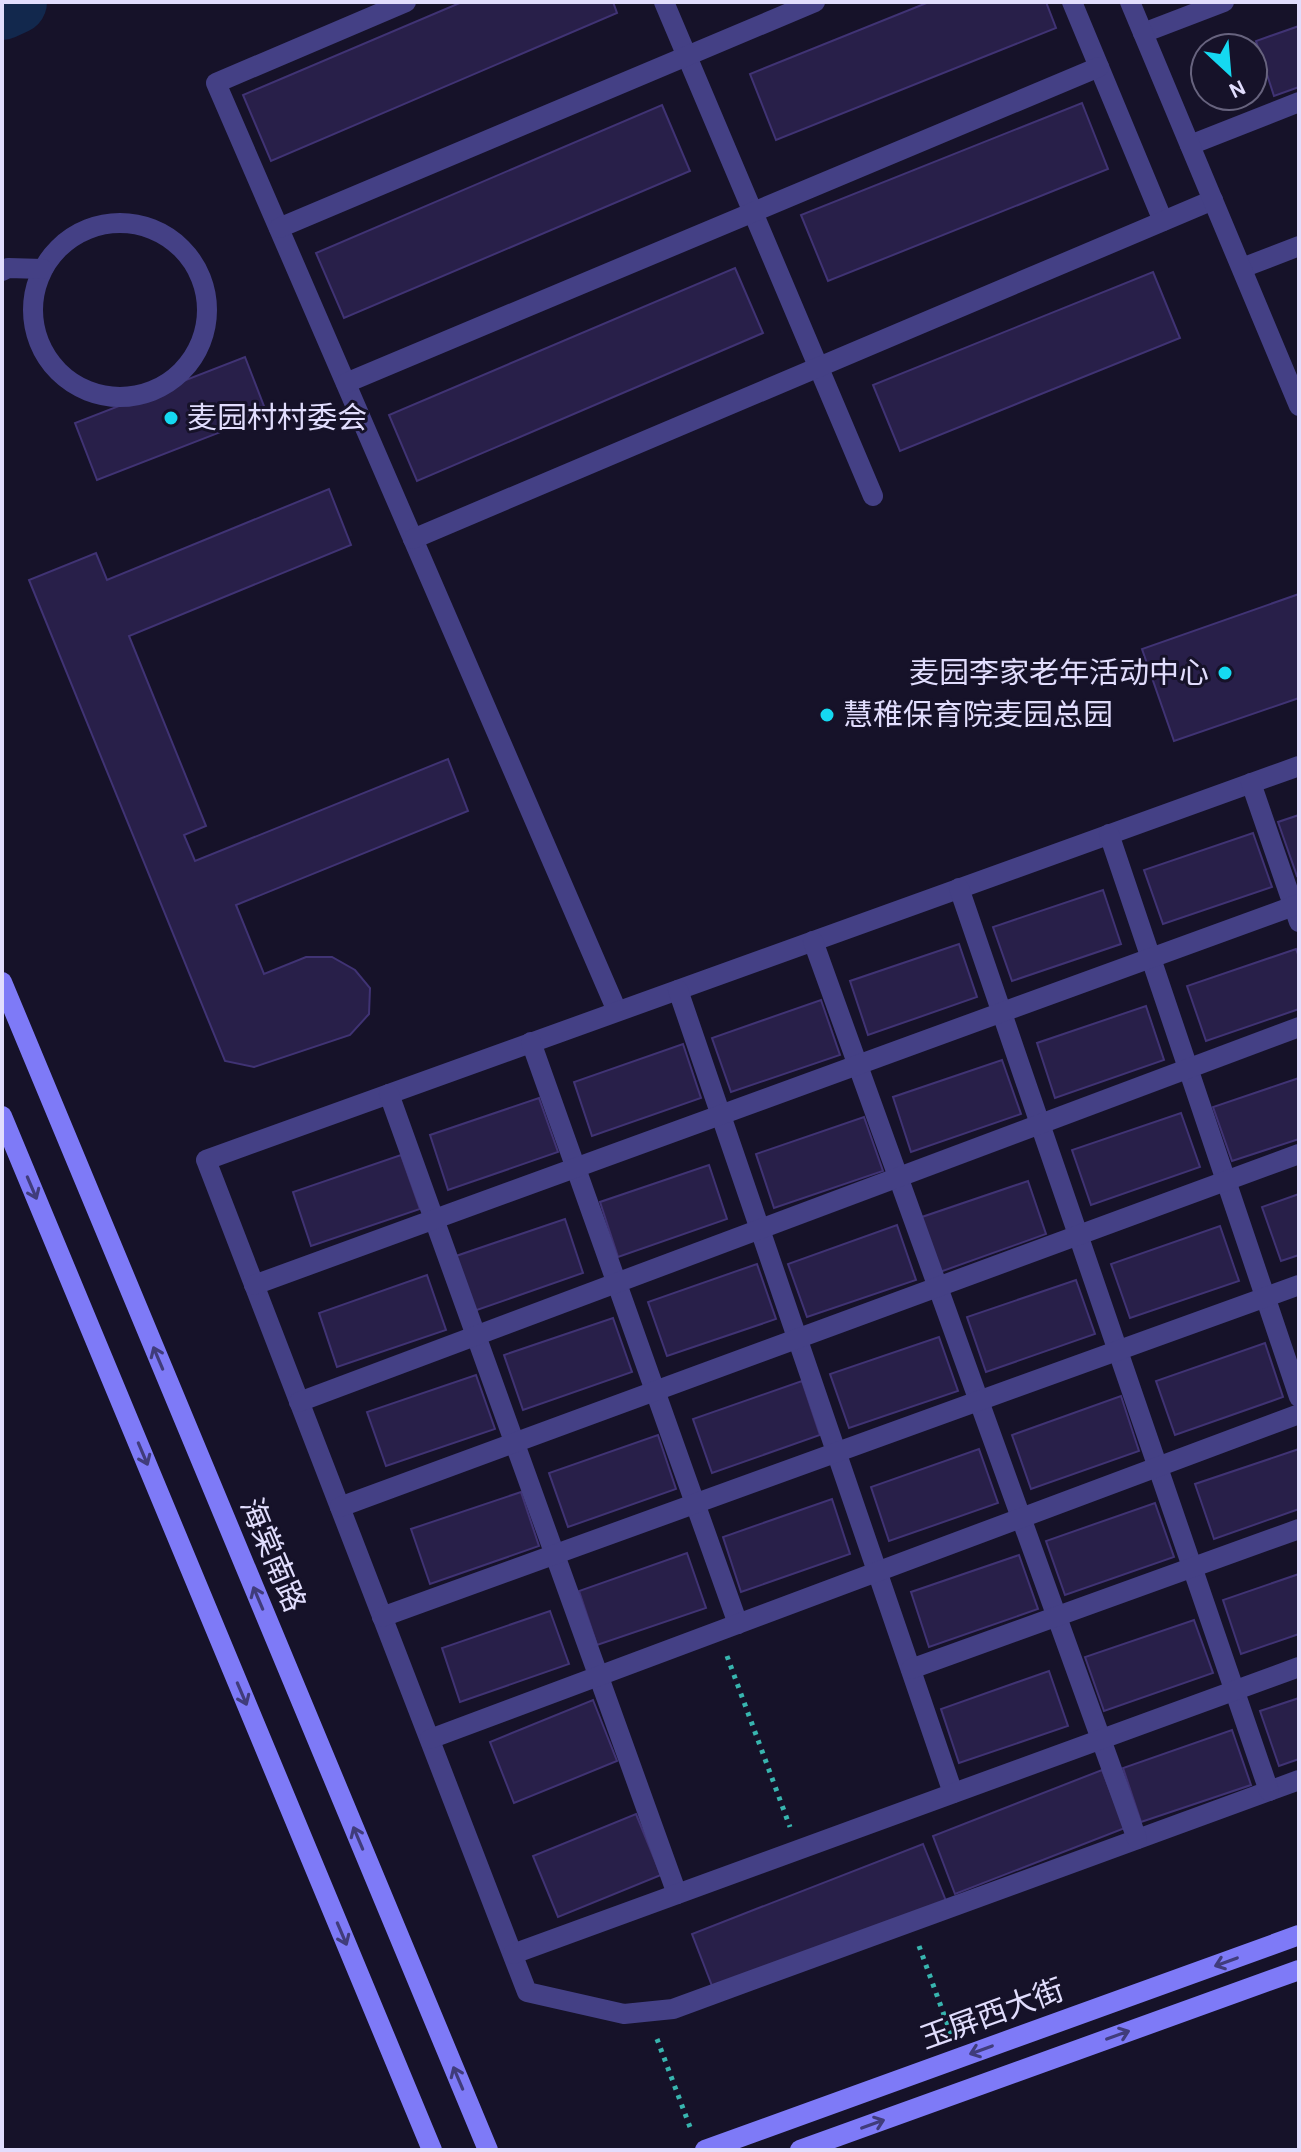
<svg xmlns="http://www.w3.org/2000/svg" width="1301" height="2152" font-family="Karla,'Noto Sans SC',sans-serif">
<rect width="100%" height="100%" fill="#161229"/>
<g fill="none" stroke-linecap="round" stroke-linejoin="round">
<polyline stroke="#12284d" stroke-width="64" points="2,8 15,2"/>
</g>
<g fill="#281f49" stroke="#403374" stroke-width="2">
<polygon points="462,2 613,2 617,13 271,161 243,95"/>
<polygon points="929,2 1046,2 1056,28 776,140 750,74"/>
<polygon points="1299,26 1299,87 1274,96 1256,41"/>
<polygon points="1082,103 1108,169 828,281 801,215"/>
<polygon points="662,105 690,171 344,318 316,253"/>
<polygon points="735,268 763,333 417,481 389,415"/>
<polygon points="1153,272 1180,338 900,451 873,385"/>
<polygon points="245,357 267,414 97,480 75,423"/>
<polygon points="329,489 351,545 129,636 206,826 184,835 195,861 448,759 468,811 236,905 264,974 306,957 332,957 355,970 370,988 369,1014 350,1035 254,1067 225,1061 29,580 96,553 107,580"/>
<polygon points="1299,594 1299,698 1174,741 1142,649"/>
<polygon points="1299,815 1299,875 1297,876 1278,822"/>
<polygon points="1253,833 1272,887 1163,924 1144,870"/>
<polygon points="1103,890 1121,944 1012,981 993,927"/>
<polygon points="959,944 977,997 868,1035 850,981"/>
<polygon points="1296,949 1299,957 1299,1009 1206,1041 1187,986"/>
<polygon points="821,1000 840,1055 731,1092 712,1038"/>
<polygon points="1146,1006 1164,1060 1055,1098 1037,1043"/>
<polygon points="683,1044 701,1098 592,1136 574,1082"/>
<polygon points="1002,1060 1021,1114 911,1152 893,1097"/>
<polygon points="1299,1078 1299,1139 1232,1161 1213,1107"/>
<polygon points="539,1098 558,1152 448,1190 430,1135"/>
<polygon points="1181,1113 1200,1167 1091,1205 1072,1150"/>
<polygon points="864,1117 883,1171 774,1208 756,1154"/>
<polygon points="401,1155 420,1209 311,1246 293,1192"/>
<polygon points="709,1165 727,1219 618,1257 600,1202"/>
<polygon points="1028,1181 1046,1234 937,1273 919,1218"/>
<polygon points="1299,1194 1299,1255 1281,1261 1262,1207"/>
<polygon points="565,1219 583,1273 474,1311 456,1256"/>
<polygon points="897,1225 916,1280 807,1317 788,1264"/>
<polygon points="1220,1226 1239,1281 1130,1318 1111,1264"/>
<polygon points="757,1264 776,1319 667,1356 648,1302"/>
<polygon points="427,1275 446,1330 337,1367 319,1313"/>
<polygon points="1076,1280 1095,1334 986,1372 967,1317"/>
<polygon points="613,1318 632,1372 523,1410 504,1355"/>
<polygon points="939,1337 958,1391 849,1428 830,1374"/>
<polygon points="1265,1343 1283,1397 1175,1435 1156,1381"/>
<polygon points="476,1375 495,1429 386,1466 367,1412"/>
<polygon points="802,1381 820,1435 712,1473 693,1419"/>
<polygon points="1121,1396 1139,1451 1031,1489 1012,1435"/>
<polygon points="658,1435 676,1489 568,1527 549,1473"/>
<polygon points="979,1449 998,1503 889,1541 871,1487"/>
<polygon points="1299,1449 1299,1509 1214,1539 1195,1484"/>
<polygon points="521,1492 539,1546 430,1584 411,1529"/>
<polygon points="832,1499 850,1554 741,1592 723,1537"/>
<polygon points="1155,1503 1174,1557 1065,1595 1046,1541"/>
<polygon points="687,1553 706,1608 597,1645 579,1591"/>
<polygon points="1019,1555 1038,1609 929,1647 911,1592"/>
<polygon points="1299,1574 1299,1634 1241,1654 1223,1600"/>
<polygon points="550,1611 569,1664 460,1702 442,1648"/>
<polygon points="1194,1620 1213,1673 1104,1711 1085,1657"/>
<polygon points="1049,1671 1068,1726 959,1763 941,1709"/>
<polygon points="1299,1698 1299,1759 1279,1766 1260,1711"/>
<polygon points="593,1700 617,1761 514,1803 490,1742"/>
<polygon points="1232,1730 1251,1785 1141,1822 1123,1768"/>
<polygon points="1102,1770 1125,1828 955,1894 933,1836"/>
<polygon points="636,1814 661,1875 558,1917 533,1856"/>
<polygon points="923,1844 946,1901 714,1991 692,1934"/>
</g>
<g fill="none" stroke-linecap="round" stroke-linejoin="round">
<g stroke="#38b5af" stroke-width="5" stroke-dasharray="4 6" stroke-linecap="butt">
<polyline points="727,1656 790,1827"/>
<polyline points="919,1946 951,2034"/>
<polyline points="657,2039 690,2127"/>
</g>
<g stroke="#444085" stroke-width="20">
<polyline points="406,2 216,83 617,1011"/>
<polyline points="664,2 873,496"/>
<polyline points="1072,2 1163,221"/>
<polyline points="1143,33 1224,2"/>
<polyline points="1190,145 1299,102"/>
<polyline points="279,228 815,2"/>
<polyline points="1242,268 1299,246"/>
<polyline points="346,383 1099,67"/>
<polyline points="413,539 1213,200"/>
<polyline points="1299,766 206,1160 527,1992 624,2014 673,2009 1299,1780"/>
<polyline points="1251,783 1299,922"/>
<polyline points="1109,834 1299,1397"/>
<polyline points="959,888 1269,1791"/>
<polyline points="813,941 1137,1839"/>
<polyline points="678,990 953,1793"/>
<polyline points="531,1042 738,1624"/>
<polyline points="389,1094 677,1894"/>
<polyline points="254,1285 1299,904"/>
<polyline points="299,1402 1299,1027"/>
<polyline points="340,1507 1299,1154"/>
<polyline points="382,1617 1299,1285"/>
<polyline points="911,1669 1299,1529"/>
<polyline points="430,1739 1299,1414"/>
<polyline points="513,1954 1299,1667"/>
</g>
<g stroke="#444085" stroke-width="20">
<polyline points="1130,2 1299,406"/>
<circle cx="120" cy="310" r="87"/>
<polyline points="2,271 8,268 43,269"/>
</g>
<g stroke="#7e7af7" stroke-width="20">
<polyline points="2,982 488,2150"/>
<polyline points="2,1116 432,2150"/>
<polyline points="705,2150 1299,1935"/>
<polyline points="800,2150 1299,1970"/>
</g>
</g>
<defs><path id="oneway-shaft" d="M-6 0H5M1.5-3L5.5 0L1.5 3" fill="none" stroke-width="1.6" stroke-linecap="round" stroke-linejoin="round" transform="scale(2)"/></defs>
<g stroke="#403c7b">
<use href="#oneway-shaft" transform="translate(32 1188) rotate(67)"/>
<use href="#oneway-shaft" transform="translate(158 1358) rotate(-113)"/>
<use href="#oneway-shaft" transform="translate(143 1454) rotate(67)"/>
<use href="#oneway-shaft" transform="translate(258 1598) rotate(-113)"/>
<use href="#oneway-shaft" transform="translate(242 1694) rotate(67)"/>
<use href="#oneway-shaft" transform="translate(358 1838) rotate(-113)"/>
<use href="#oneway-shaft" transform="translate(342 1934) rotate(67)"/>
<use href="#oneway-shaft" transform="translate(1226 1962) rotate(160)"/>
<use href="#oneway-shaft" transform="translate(1118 2035) rotate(-20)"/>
<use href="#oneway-shaft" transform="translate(981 2050) rotate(160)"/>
<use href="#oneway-shaft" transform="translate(458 2078) rotate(-113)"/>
<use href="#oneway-shaft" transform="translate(873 2124) rotate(-20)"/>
</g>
<g fill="#15d9f1" stroke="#161229" stroke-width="3">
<circle cx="171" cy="418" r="8"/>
<circle cx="1225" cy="673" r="8"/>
<circle cx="827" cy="715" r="8"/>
</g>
<g text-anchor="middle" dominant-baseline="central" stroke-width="6" stroke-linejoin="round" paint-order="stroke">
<g font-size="30" fill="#e1ddfd" stroke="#161229" text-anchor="start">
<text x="187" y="418">麦园村村委会</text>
<text x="1209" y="673" text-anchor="end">麦园李家老年活动中心</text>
<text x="843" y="715">慧稚保育院麦园总园</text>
</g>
<g font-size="30" fill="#e1ddfd" stroke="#161229">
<text transform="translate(273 1555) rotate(67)">海棠南路</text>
<text transform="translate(992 2014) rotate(-20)">玉屏西大街</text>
</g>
</g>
<rect width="1301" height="2152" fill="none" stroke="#e1ddfd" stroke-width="8"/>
<g transform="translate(1229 72) rotate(154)"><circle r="38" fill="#161229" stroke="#67637e" stroke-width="2"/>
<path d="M0-6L14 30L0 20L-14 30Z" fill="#15d9f1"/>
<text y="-12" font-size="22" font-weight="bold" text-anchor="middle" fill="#e1ddfd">N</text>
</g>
</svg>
